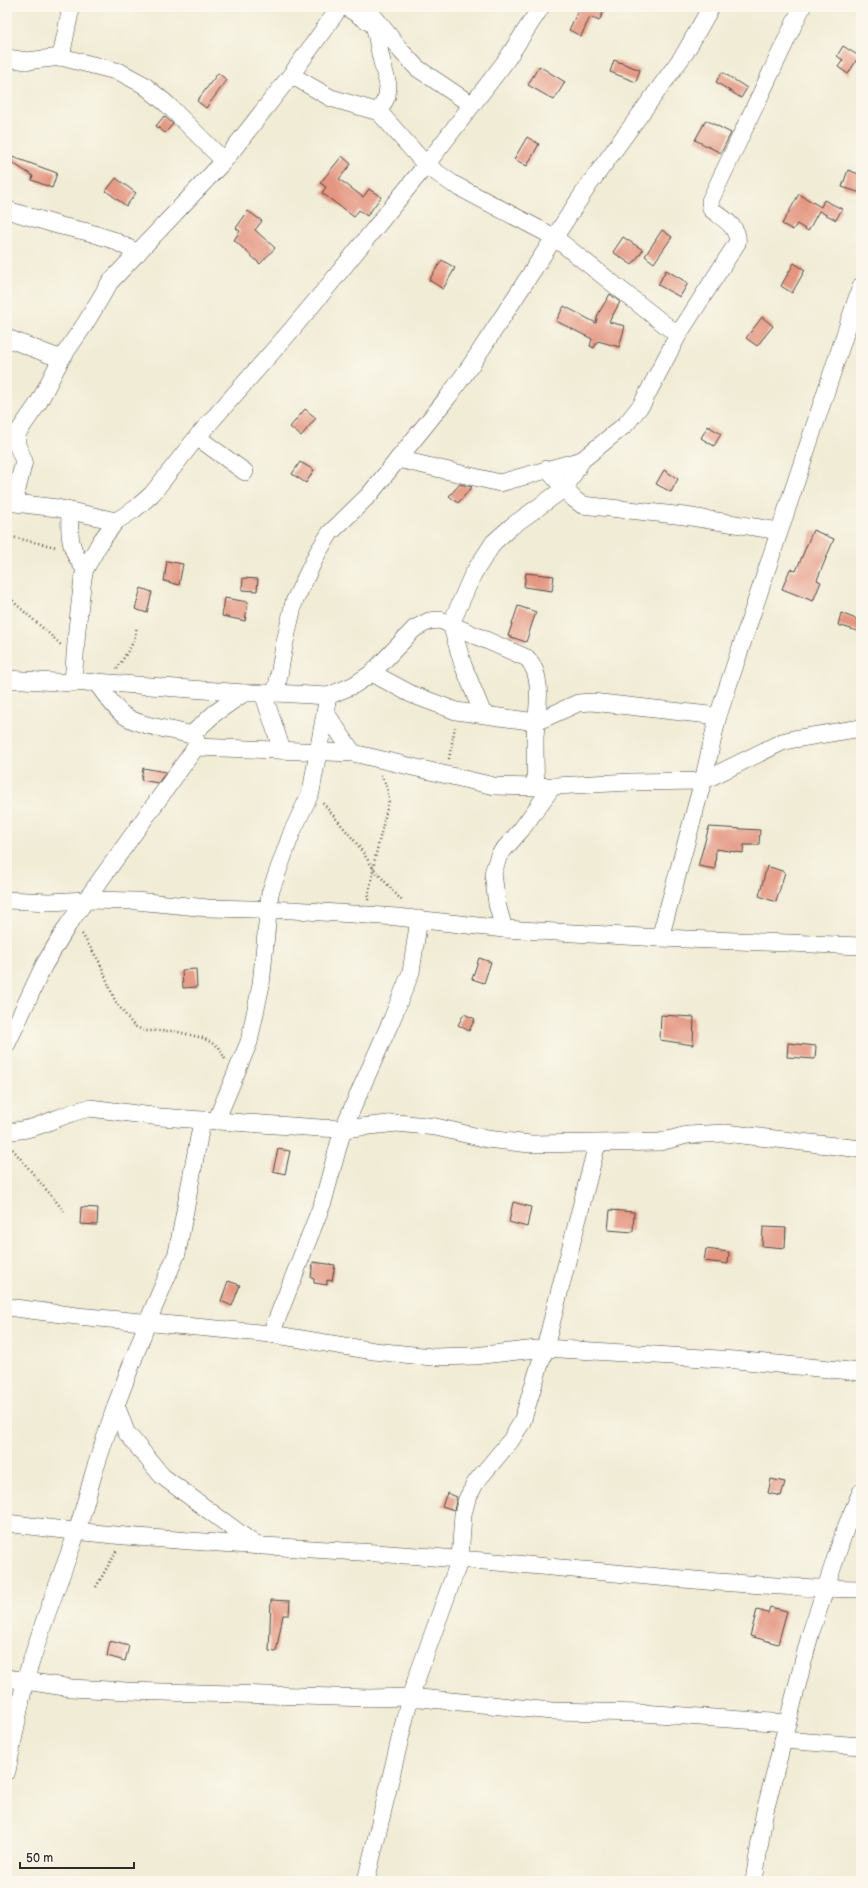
<svg xmlns="http://www.w3.org/2000/svg" width="868" height="1888" font-family="'Balsamiq Sans',sans-serif">
<rect width="100%" height="100%" fill="#fbf7ec"/>
<filter id="ink" filterUnits="userSpaceOnUse"><feTurbulence type="fractalNoise" baseFrequency=".025" numOctaves="2"/><feDisplacementMap in="SourceGraphic" scale="8" xChannelSelector="R" yChannelSelector="G"/><feConvolveMatrix kernelMatrix="1 2 1 2 8 2 1 2 1" color-interpolation-filters="sRGB"/></filter>
<filter id="wash" filterUnits="userSpaceOnUse"><feTurbulence type="fractalNoise" baseFrequency=".012" numOctaves="4" result="noise"/><feDisplacementMap in="SourceGraphic" scale="16" xChannelSelector="R" yChannelSelector="G"/><feGaussianBlur stdDeviation="0.9" result="paint"/><feColorMatrix in="noise" values="0 0 0 0 0 0 0 0 0 0 0 0 0 0 0 0 0 1.4 0 .05"/><feComposite in="paint" operator="in"/></filter>
<g filter="url(#wash)">
<rect width="100%" height="100%" fill="#f1ecd5"/>
<g id="blocks">
<g fill="#e49681">
<polygon points="570,7 606,7 599,21 590,17 581,36 569,30 578,11"/>
<polygon points="843,46 859,56 848,74 838,67 843,60 837,56"/>
<polygon points="614,60 640,70 636,82 610,72"/>
<polygon points="539,66 565,82 554,100 528,85"/>
<polygon points="722,72 747,88 741,98 716,82"/>
<polygon points="218,73 227,80 206,108 197,101"/>
<polygon points="164,116 173,124 165,133 156,126"/>
<polygon points="706,120 731,133 721,153 695,140"/>
<polygon points="527,137 539,144 527,166 514,159"/>
<polygon points="342,156 351,164 339,179 363,197 369,189 381,197 367,216 359,210 354,217 322,193 326,187 320,183"/>
<polygon points="13,157 57,173 52,188 32,180 33,176 11,162"/>
<polygon points="848,170 861,175 861,193 842,187"/>
<polygon points="116,178 136,193 126,206 106,191"/>
<polygon points="799,194 821,207 824,200 842,209 836,220 819,211 808,231 797,224 793,230 782,224"/>
<polygon points="248,211 262,221 255,230 275,248 260,264 234,240 240,231 236,228"/>
<polygon points="662,230 672,237 654,263 645,256"/>
<polygon points="623,237 643,250 632,265 613,252"/>
<polygon points="442,260 455,268 443,289 429,280"/>
<polygon points="794,263 805,270 792,293 781,286"/>
<polygon points="666,270 688,283 680,297 658,285"/>
<polygon points="610,294 620,302 609,322 625,326 619,347 598,341 594,348 590,346 592,339 556,321 564,306 596,323 598,314"/>
<polygon points="762,317 773,326 757,346 746,338"/>
<polygon points="305,409 316,418 301,436 290,427"/>
<polygon points="708,426 721,434 714,446 701,438"/>
<polygon points="300,462 314,470 306,483 292,474"/>
<polygon points="664,470 678,479 671,492 656,484"/>
<polygon points="460,484 472,487 458,503 449,496"/>
<polygon points="813,530 834,539 817,580 821,582 813,601 782,589 790,569 796,571"/>
<polygon points="167,561 183,564 179,585 164,581"/>
<polygon points="526,573 554,576 552,591 524,587"/>
<polygon points="243,578 258,579 257,591 242,590"/>
<polygon points="141,588 152,592 147,613 135,609"/>
<polygon points="225,598 248,602 245,621 222,616"/>
<polygon points="518,606 536,612 526,642 508,636"/>
<polygon points="841,613 861,621 861,632 838,625"/>
<polygon points="143,768 166,772 158,783 141,780"/>
<polygon points="709,827 760,830 759,845 744,845 743,853 716,849 715,869 698,866"/>
<polygon points="767,866 785,872 776,902 759,896"/>
<polygon points="479,958 491,962 484,983 472,979"/>
<polygon points="196,969 197,987 183,988 182,970"/>
<polygon points="464,1014 475,1019 469,1031 458,1025"/>
<polygon points="661,1015 694,1017 693,1045 660,1040"/>
<polygon points="788,1043 816,1046 815,1059 787,1057"/>
<polygon points="278,1149 290,1151 285,1174 273,1171"/>
<polygon points="513,1202 531,1207 527,1227 509,1222"/>
<polygon points="81,1207 98,1208 97,1225 80,1224"/>
<polygon points="610,1210 634,1212 633,1232 608,1230"/>
<polygon points="763,1227 786,1228 785,1248 762,1246"/>
<polygon points="706,1249 729,1252 728,1264 704,1261"/>
<polygon points="313,1262 335,1265 332,1281 327,1280 327,1285 314,1283 314,1279 311,1278"/>
<polygon points="228,1281 240,1285 232,1306 221,1301"/>
<polygon points="771,1479 785,1482 781,1496 768,1493"/>
<polygon points="447,1493 457,1497 454,1510 442,1506"/>
<polygon points="271,1600 290,1601 289,1615 283,1615 276,1652 269,1651"/>
<polygon points="770,1607 787,1611 778,1644 750,1636 757,1610 768,1613"/>
<polygon points="110,1641 129,1646 125,1661 107,1656"/>
</g>
</g>
</g>
<g filter="url(#ink)">
<use href="#blocks" fill-opacity="0" stroke="#494844" stroke-width="1"/>
<g fill="none" stroke-linecap="round" stroke-linejoin="round">
<defs>
<g id="minor">
<polyline points="346,7 375,26"/>
<polyline points="372,14 402,52 417,68 472,105"/>
<polyline points="373,18 381,58 388,85 387,96 379,112"/>
<polyline points="61,57 71,7"/>
<polyline points="7,58 27,61 61,57 120,72 144,85 168,105 224,161"/>
<polyline points="291,75 331,98 379,112 426,165 453,184 554,237 678,335"/>
<polyline points="7,210 61,226 88,232 113,240 138,253"/>
<polyline points="7,338 61,359"/>
<polyline points="197,437 245,472"/>
<polyline points="398,459 500,483 582,460"/>
<polyline points="547,469 574,499 582,505 685,516 779,531"/>
<polyline points="7,502 57,508 116,521"/>
<polyline points="14,502 24,461 17,445 17,434 39,402 61,359 85,324 110,282 224,161 291,75 340,7"/>
<path d="M 70,511 C 69,535 69,550 85,569"/>
<polyline points="372,673 411,694 456,711 536,722 578,703 592,702 718,716"/>
<path d="M 7,679 L 73,683 L 96,682 L 244,693 L 276,693 L 328,696 L 354,685 L 372,673 L 414,629 L 429,621 L 440,620 L 527,658 C 546,678 536,713 535,738 C 535,755 535,771 536,787"/>
<polyline points="73,683 77,629 83,578 85,569 101,541 116,521 135,509 152,494 197,437 288,334 329,285 426,165 505,62 541,7"/>
<polyline points="263,693 282,750"/>
<polyline points="276,693 284,646 294,602 318,552 330,533 369,495 448,397 471,365 588,186 685,53 711,7"/>
<polyline points="326,713 353,753"/>
<path d="M 483,714 L 463,665 L 451,624 L 473,574 L 494,542 L 512,526 L 565,488 L 582,460 L 626,424 L 642,404 L 678,335 L 737,243 C 740,227 722,218 711,209 L 710,201 L 802,7"/>
<polyline points="191,735 215,713 244,693"/>
<polyline points="196,747 353,753 494,786 536,787 631,782 703,781 782,742 794,739 861,728"/>
<polyline points="7,900 49,902 87,900 136,901 208,908 292,910 397,917 504,929 660,938 861,946"/>
<polyline points="504,929 497,904 493,873 499,855 521,830 553,786"/>
<polyline points="660,938 703,781 718,716 861,286"/>
<path d="M 7,1044 L 44,965 L 68,925 L 196,747 L 196,740 L 191,735 C 170,728 141,728 122,714 C 112,705 104,693 96,682"/>
<polyline points="216,1121 249,1042 261,985 270,893 292,832 311,792 328,696"/>
<path d="M 7,1131 C 37,1132 61,1113 90,1108 L 160,1117 L 320,1128 L 343,1129 L 397,1123 L 436,1127 L 487,1139 L 530,1144 L 660,1142 L 687,1135 L 725,1133 L 861,1149"/>
<polyline points="7,1307 77,1316 271,1334 374,1351 432,1357 474,1356 545,1348 735,1360 861,1372"/>
<polyline points="271,1334 323,1202 343,1129 392,1019 411,972 419,919"/>
<polyline points="116,1405 126,1432 162,1476 257,1546"/>
<path d="M 7,1523 C 156,1543 307,1547 458,1559 C 592,1569 726,1587 861,1589"/>
<polyline points="7,1678 71,1688 127,1691 370,1698 410,1697 552,1711 642,1713 787,1723"/>
<polyline points="783,1740 861,1746"/>
<polyline points="7,1771 25,1680 45,1619 77,1532 94,1472 116,1405 148,1321 177,1253 202,1121"/>
<polyline points="366,1881 410,1697 460,1559 463,1514 467,1499 476,1482 511,1440 522,1422 545,1348 597,1144"/>
<polyline points="754,1881 764,1815 810,1635 846,1527 861,1492"/>
</g>
</defs>
<use href="#minor" stroke="#494844" stroke-width="18"/>
<g stroke="#494844" stroke-width="2.5" stroke-dasharray="1 3" stroke-linecap="butt">
<polyline points="7,536 56,547"/>
<path d="M 7,595 C 24,613 43,627 61,645"/>
<polyline points="117,669 134,641 137,626"/>
<polyline points="449,759 455,727"/>
<polyline points="323,803 358,845 373,868 403,902"/>
<polyline points="368,900 375,858 389,800 387,788 381,775"/>
<polyline points="82,934 100,963 115,1001 134,1026 145,1031 174,1031 203,1038 219,1047 225,1059"/>
<polyline points="10,1146 64,1211"/>
<polyline points="96,1587 117,1550"/>
</g>
<use href="#minor" stroke="#fff" stroke-width="17"/>
</g>
</g>
<rect width="868" height="1888" fill="none" stroke="#fbf7ec" stroke-width="24"/>
<path d="M20 1862v6h114v-6" fill="none" stroke="#2b2b2b" stroke-width="2"/>
<text x="26" y="1862" font-size="12" fill="#2b2b2b" stroke="#fbf7ec" stroke-width="3" paint-order="stroke">50 m</text>
</svg>
